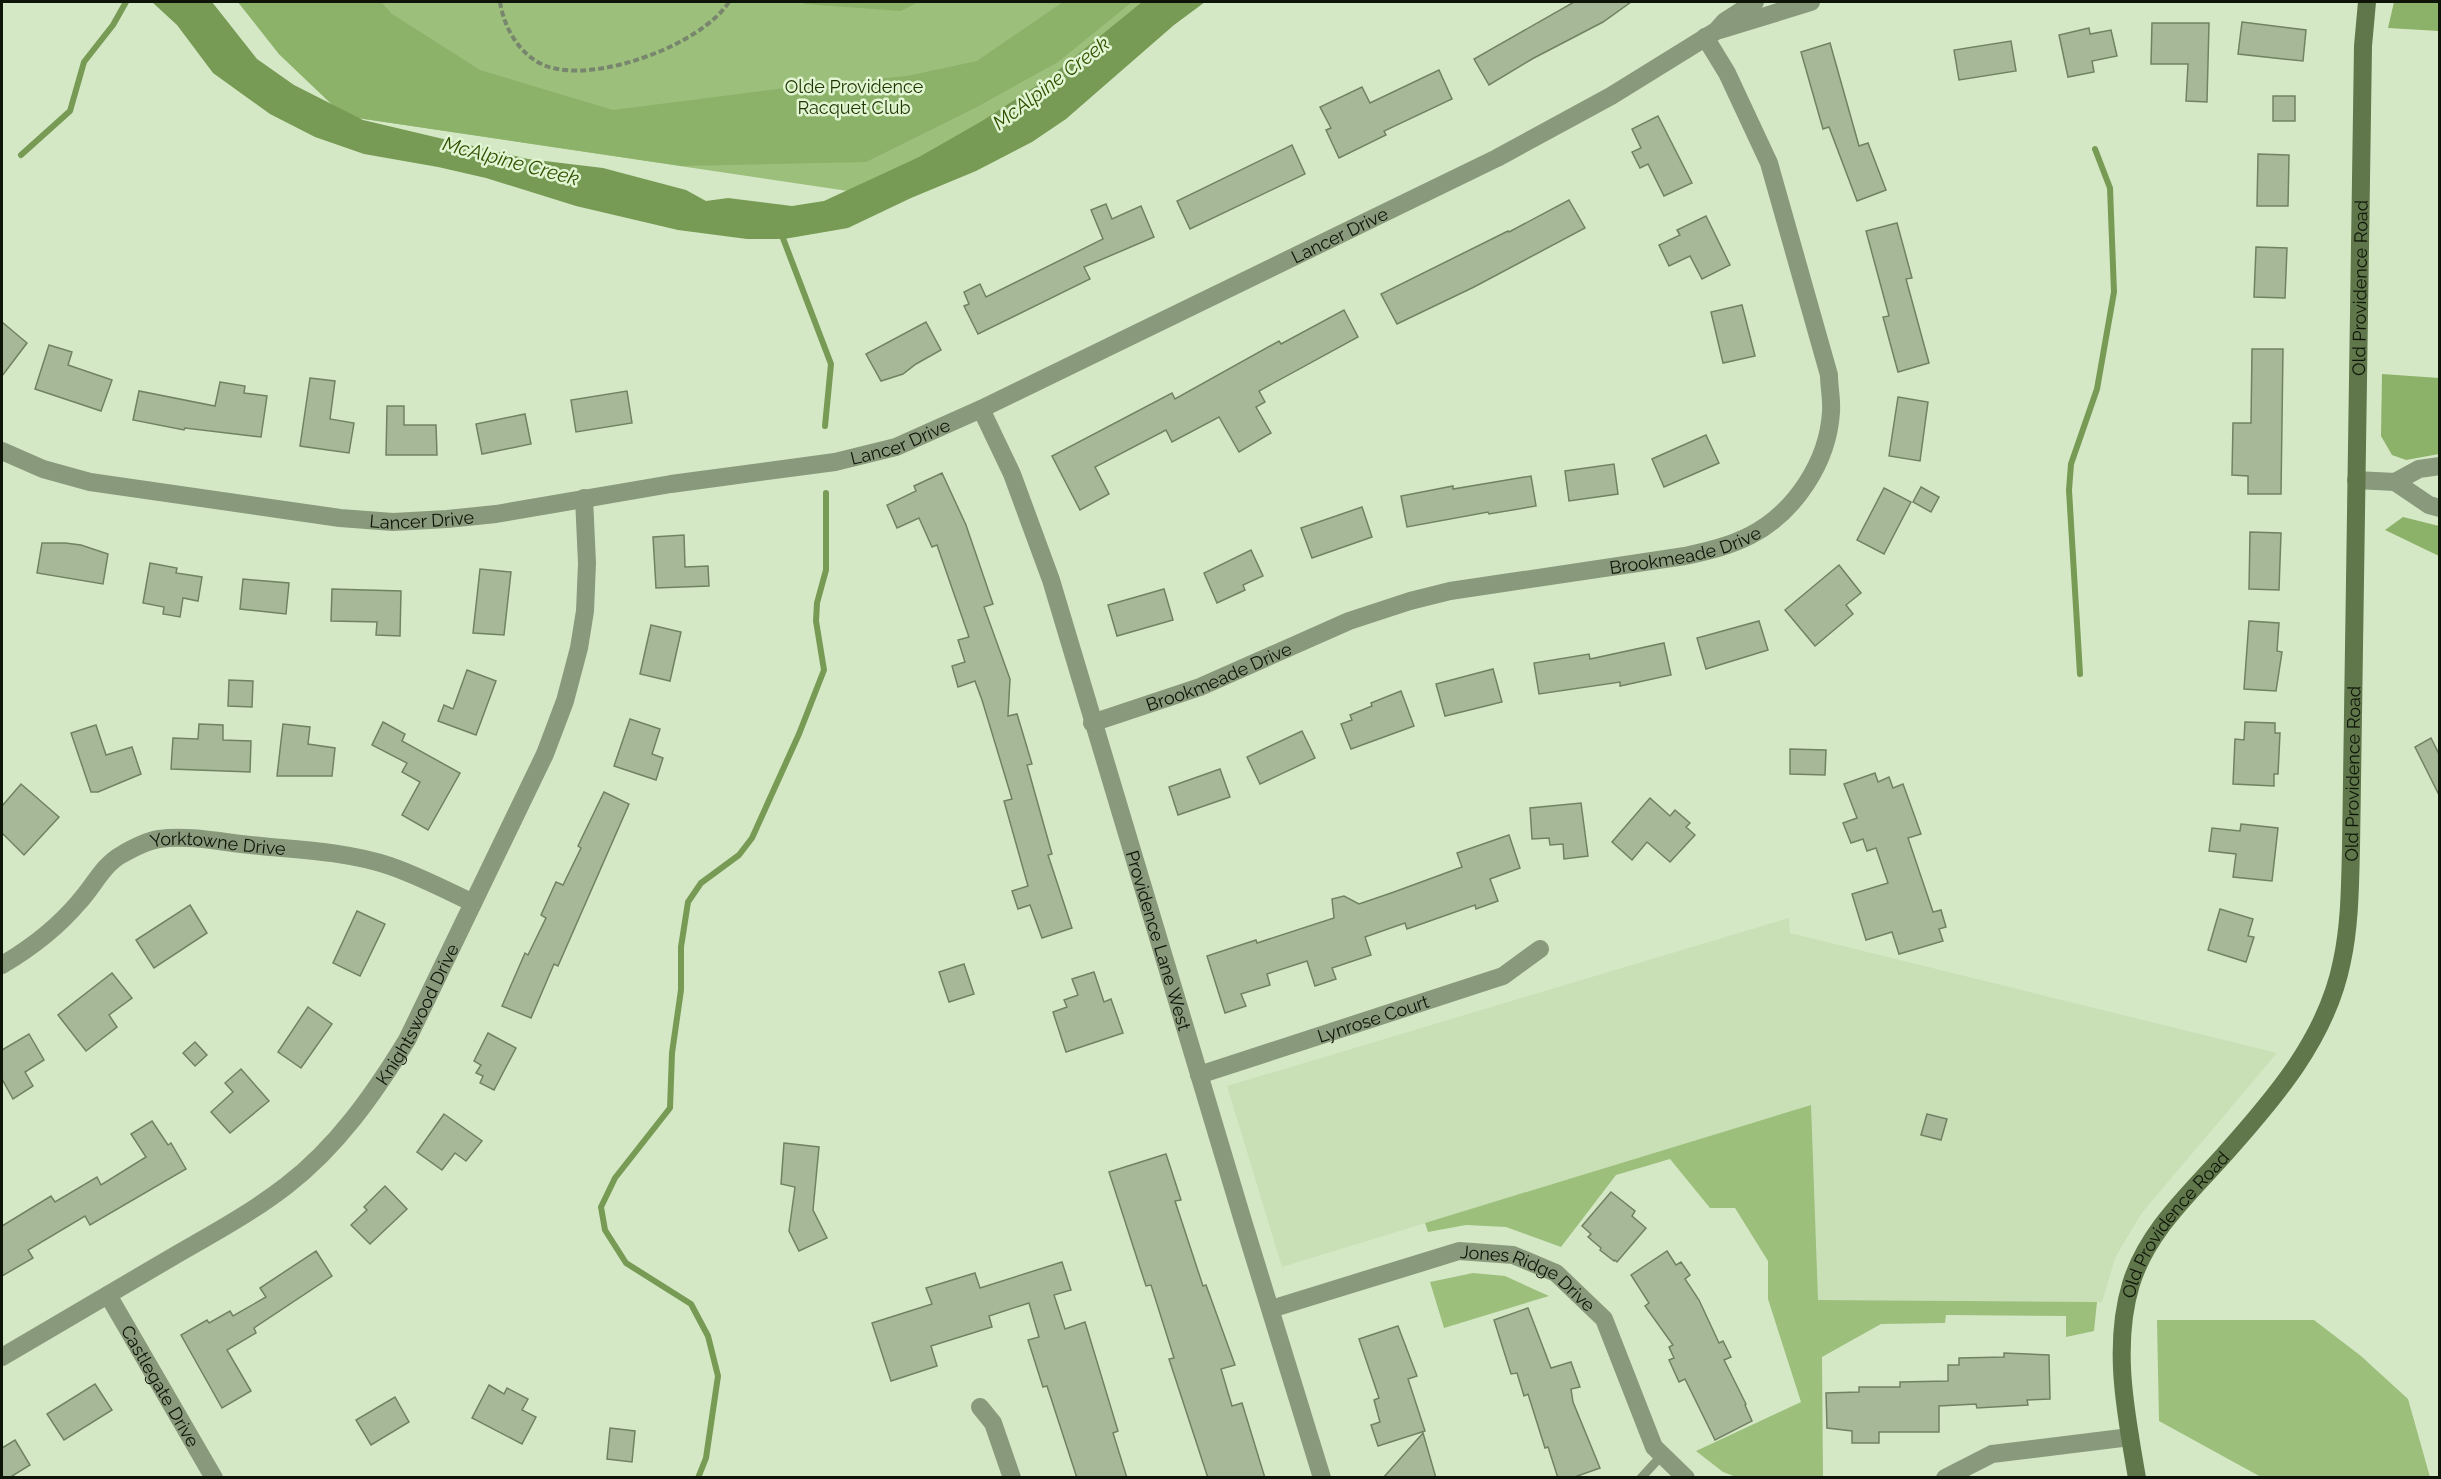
<svg xmlns="http://www.w3.org/2000/svg" width="2441" height="1479" font-family="Raleway,sans-serif">
<rect width="100%" height="100%" fill="#d5e8c6"/>
<polygon fill="#c9dfb6" points="1789,918 1790,933 2277,1053 2141,1214 2115,1258 2102,1302 1817,1300 1810,1105 1282,1267 1227,1086"/>
<g fill="#9cbf7c">
<polygon points="238,2 1179,2 875,195 344,116 279,54"/>
<polygon points="1811,1105 1818,1300 2097,1302 2094,1331 2066,1337 2066,1316 1946,1315 1945,1323 1881,1324 1822,1357 1823,1477 1736,1477 1723,1472 1696,1451 1801,1402 1768,1299 1768,1261 1735,1208 1710,1208 1670,1159 1616,1175 1561,1247 1506,1227 1466,1225 1428,1232 1425,1223"/>
<polygon points="1473,1273 1505,1276 1549,1296 1444,1328 1430,1282"/>
<polygon points="2157,1320 2314,1320 2361,1356 2408,1399 2430,1477 2261,1477 2159,1421"/>
</g>
<g fill="#8cb169">
<polygon points="238,2 381,2 392,14 480,70 613,110 810,85 907,76 977,61 1063,2 1132,2 1058,62 975,108 866,162 682,166 344,116 279,54"/>
<polygon points="803,2 918,2 901,11 805,4"/>
<polygon points="2394,2 2439,2 2439,31 2388,28"/>
<polygon points="2382,374 2439,378 2439,454 2406,460 2392,455 2381,436"/>
<polygon points="2403,517 2439,526 2439,556 2385,530"/>
</g>
<polygon fill="#779b54" points="152,2 212,2 257,59 294,85 363,120 528,159 603,168 686,190 706,201 728,198 792,206 824,201 919,157 982,121 1050,77 1142,2 1205,2 1174,25 1066,119 1032,142 976,171 911,198 848,228 784,239 747,239 678,230 576,206 486,178 438,167 364,154 315,137 270,114 213,73 177,25"/>
<g fill="none" stroke-linecap="round" stroke-linejoin="round">
<g stroke="#779b54" stroke-width="6">
<polyline points="21,155 70,111 84,62 113,25 126,2"/>
<polyline points="781,233 831,364 825,426"/>
<polyline points="2080,674 2069,490 2071,464 2097,389 2114,292 2110,188 2095,149"/>
<polyline points="698,1478 706,1458 718,1376 708,1336 691,1304 626,1263 605,1230 601,1207 615,1178 670,1108 672,1053 681,990 681,947 688,902 701,883 739,855 752,838 799,734 824,670 816,621 817,603 826,570 826,493"/>
</g>
</g>
<g fill="#a7b898" stroke="#718263" stroke-width="1.5">
<polygon points="1574,2 1631,2 1603,22 1532,59 1489,85 1474,59"/>
<polygon points="2242,22 2306,30 2303,61 2238,54"/>
<polygon points="2152,23 2209,23 2207,102 2186,101 2188,64 2151,64"/>
<polygon points="2089,28 2090,34 2111,30 2117,56 2092,61 2094,72 2068,77 2059,35"/>
<polygon points="2011,41 2016,71 1959,80 1954,50"/>
<polygon points="1830,43 1859,146 1868,143 1886,190 1857,201 1829,127 1823,129 1801,52"/>
<polygon points="1439,70 1452,99 1384,131 1386,135 1339,158 1326,130 1331,128 1320,107 1362,87 1370,103"/>
<rect x="2273" y="96" width="22" height="25"/>
<polygon points="1658,116 1692,183 1664,196 1648,164 1640,168 1632,152 1641,148 1632,129"/>
<polygon points="1292,145 1305,174 1190,229 1177,201"/>
<polygon points="2258,154 2289,155 2288,206 2257,206"/>
<polygon points="1569,200 1585,228 1474,287 1397,324 1381,294 1508,231 1509,232"/>
<polygon points="1106,204 1112,219 1141,206 1154,237 1084,267 1090,279 978,334 964,306 969,304 964,292 980,284 986,297 1103,239 1091,210"/>
<polygon points="1706,216 1730,265 1702,279 1690,256 1669,266 1659,245 1680,235 1677,230"/>
<polygon points="1897,223 1912,278 1906,279 1929,363 1898,372 1883,317 1889,316 1866,231"/>
<polygon points="2256,247 2287,248 2285,298 2254,297"/>
<polygon points="1742,305 1755,356 1723,363 1711,312"/>
<polygon points="1344,310 1358,337 1259,391 1265,402 1256,407 1271,433 1239,452 1219,417 1172,442 1166,430 1095,467 1109,494 1080,510 1052,456 1172,393 1175,399 1279,341 1281,344"/>
<polygon points="2,322 27,343 2,376"/>
<polygon points="926,322 941,350 916,364 903,374 881,381 866,354"/>
<polygon points="49,345 72,352 68,365 112,380 101,411 35,389"/>
<polygon points="2252,349 2283,349 2281,494 2248,494 2248,476 2232,475 2233,423 2251,423"/>
<polygon points="310,378 335,381 330,419 354,423 349,453 300,446"/>
<polygon points="220,382 245,386 244,393 267,396 261,437 185,428 184,430 133,420 139,391 215,406"/>
<polygon points="627,391 632,423 576,432 571,400"/>
<polygon points="1898,397 1928,402 1920,461 1889,456"/>
<polygon points="387,406 404,406 404,425 436,425 437,455 386,455"/>
<polygon points="525,414 531,444 482,454 476,424"/>
<polygon points="1706,435 1719,463 1664,487 1652,459"/>
<polygon points="1614,464 1618,494 1569,501 1565,471"/>
<polygon points="942,473 966,525 993,604 984,607 1010,679 1008,716 1017,714 1032,764 1027,765 1052,854 1048,855 1072,928 1042,938 1030,905 1018,909 1012,891 1028,886 1004,801 1012,799 982,700 975,681 958,687 952,666 965,662 958,640 969,637 937,545 932,547 919,518 897,528 887,505 916,491 914,486"/>
<polygon points="1531,476 1536,506 1489,514 1488,512 1407,527 1401,496 1453,486 1453,489"/>
<polygon points="1921,487 1939,497 1931,512 1913,502"/>
<polygon points="1884,488 1911,502 1884,554 1857,540"/>
<polygon points="1362,507 1372,537 1312,558 1301,528"/>
<polygon points="2250,532 2281,533 2279,590 2249,589"/>
<polygon points="684,535 685,567 708,566 709,586 656,588 653,537"/>
<polygon points="42,543 65,543 81,545 108,554 103,584 37,573"/>
<polygon points="1251,550 1263,576 1243,585 1245,590 1217,603 1204,573"/>
<polygon points="150,563 177,568 176,573 202,577 198,601 183,598 180,617 163,614 164,607 143,603"/>
<polygon points="1839,565 1861,593 1846,605 1853,614 1815,646 1785,610"/>
<polygon points="480,569 511,572 504,635 473,633"/>
<polygon points="243,579 289,583 286,614 240,609"/>
<polygon points="332,589 401,591 400,636 376,635 377,622 331,621"/>
<polygon points="1164,589 1173,620 1117,636 1108,605"/>
<polygon points="1759,621 1768,650 1706,669 1697,638"/>
<polygon points="2249,621 2279,623 2277,651 2282,652 2276,691 2244,689"/>
<polygon points="651,625 681,632 670,681 640,674"/>
<polygon points="1664,643 1671,675 1620,686 1620,682 1539,694 1534,663 1589,654 1590,659"/>
<polygon points="1493,669 1502,702 1445,716 1436,684"/>
<polygon points="467,670 496,681 476,735 438,721 444,705 453,709"/>
<polygon points="229,680 253,681 252,707 228,706"/>
<polygon points="1401,691 1414,726 1351,749 1341,724 1352,720 1350,715 1372,706 1371,703"/>
<polygon points="630,719 660,729 652,754 663,758 656,780 614,766"/>
<polygon points="383,722 405,734 402,741 460,773 428,830 402,815 420,782 402,772 407,763 372,745"/>
<polygon points="2245,722 2275,723 2275,733 2280,733 2278,774 2274,774 2274,786 2233,784 2235,739 2244,740"/>
<polygon points="199,724 223,725 223,740 251,741 250,772 171,769 173,738 198,739"/>
<polygon points="283,724 310,727 308,744 335,748 332,776 277,776"/>
<polygon points="96,725 106,755 132,747 141,774 98,792 91,792 71,733"/>
<polygon points="1302,731 1315,758 1260,784 1247,757"/>
<polygon points="2431,738 2439,754 2439,795 2415,747"/>
<polygon points="1790,749 1826,750 1825,775 1790,774"/>
<polygon points="1220,769 1230,797 1178,815 1169,787"/>
<polygon points="1875,773 1878,782 1889,777 1893,788 1903,784 1921,834 1908,838 1933,912 1941,910 1946,927 1939,929 1943,941 1899,954 1892,932 1866,940 1852,894 1888,883 1876,848 1867,851 1863,839 1851,843 1843,823 1857,818 1844,784"/>
<polygon points="21,784 59,817 24,855 2,833 2,806"/>
<polygon points="604,792 629,804 558,966 554,964 531,1018 502,1006 525,953 528,955 546,918 541,915 556,882 563,885 581,848 578,846"/>
<polygon points="1650,798 1670,816 1675,810 1690,823 1686,827 1695,835 1670,862 1647,842 1632,860 1612,842"/>
<polygon points="1581,803 1588,856 1564,859 1563,844 1550,845 1549,838 1532,839 1530,808"/>
<polygon points="2241,824 2278,828 2272,881 2233,877 2236,854 2209,851 2212,828 2240,831"/>
<polygon points="1509,835 1520,868 1490,879 1498,901 1476,909 1475,905 1407,929 1405,923 1365,937 1371,955 1332,968 1336,979 1315,986 1307,961 1267,974 1270,985 1241,994 1246,1006 1225,1013 1207,956 1256,940 1257,943 1334,918 1332,899 1344,896 1359,904 1394,892 1462,867 1457,853"/>
<polygon points="190,905 207,933 154,968 136,940"/>
<polygon points="2220,909 2253,919 2248,936 2254,937 2246,962 2208,950"/>
<polygon points="357,911 385,924 360,976 333,963"/>
<polygon points="964,964 974,994 949,1002 939,972"/>
<polygon points="1094,972 1104,1002 1111,999 1123,1033 1066,1052 1053,1012 1067,1007 1064,1000 1078,995 1072,979"/>
<polygon points="112,973 132,998 109,1015 117,1027 86,1051 58,1015"/>
<polygon points="308,1007 332,1024 301,1068 278,1052"/>
<polygon points="488,1033 516,1048 494,1090 480,1083 483,1076 476,1073 481,1065 474,1061"/>
<polygon points="29,1034 44,1060 25,1072 33,1086 13,1099 2,1079 2,1050"/>
<polygon points="195,1042 207,1055 195,1066 183,1053"/>
<polygon points="241,1069 269,1101 230,1133 211,1112 233,1092 225,1083"/>
<polygon points="444,1114 482,1141 466,1161 455,1153 442,1170 417,1152"/>
<polygon points="1927,1114 1947,1119 1941,1140 1921,1135"/>
<polygon points="152,1121 168,1145 171,1143 186,1169 90,1225 85,1216 28,1250 33,1258 2,1276 2,1226 51,1196 55,1202 97,1177 101,1185 146,1157 131,1134"/>
<polygon points="784,1143 819,1147 813,1210 827,1238 799,1251 789,1231 795,1187 781,1184"/>
<polygon points="1166,1154 1181,1200 1175,1201 1203,1286 1206,1285 1235,1365 1221,1369 1232,1406 1242,1403 1265,1478 1208,1478 1169,1359 1174,1358 1151,1285 1146,1286 1109,1172"/>
<polygon points="385,1186 407,1209 370,1244 351,1225 367,1210 364,1207"/>
<polygon points="1611,1192 1635,1211 1632,1216 1646,1228 1617,1262 1615,1260 1614,1261 1600,1250 1601,1248 1588,1237 1591,1234 1582,1226"/>
<polygon points="316,1251 332,1276 254,1328 256,1333 227,1350 251,1391 222,1408 181,1335 207,1320 209,1323 230,1311 233,1316 266,1297 260,1288"/>
<polygon points="1667,1251 1676,1265 1681,1262 1690,1275 1685,1279 1699,1300 1719,1343 1723,1341 1731,1357 1724,1360 1746,1404 1745,1405 1752,1421 1715,1440 1685,1379 1679,1382 1669,1360 1674,1358 1669,1347 1673,1345 1645,1306 1649,1303 1631,1275"/>
<polygon points="1062,1262 1071,1290 1054,1295 1065,1329 1085,1322 1118,1431 1113,1433 1127,1478 1077,1478 1047,1386 1043,1387 1028,1340 1039,1337 1029,1303 989,1316 992,1327 931,1346 937,1366 891,1381 872,1323 932,1304 926,1288 975,1273 980,1288"/>
<polygon points="1528,1308 1551,1368 1571,1362 1580,1387 1571,1389 1573,1402 1600,1468 1572,1478 1558,1478 1548,1447 1545,1448 1528,1394 1524,1396 1517,1373 1511,1374 1494,1320"/>
<polygon points="1398,1326 1417,1376 1408,1379 1425,1431 1378,1446 1371,1425 1380,1422 1374,1400 1379,1398 1359,1339"/>
<polygon points="2004,1353 2049,1355 2050,1399 2027,1400 2028,1405 1977,1408 1976,1404 1939,1406 1939,1432 1879,1432 1879,1443 1852,1443 1852,1431 1827,1428 1826,1393 1859,1392 1859,1387 1900,1387 1900,1382 1948,1381 1948,1365 1959,1365 1959,1358 2004,1357"/>
<polygon points="95,1384 112,1410 64,1440 47,1414"/>
<polygon points="489,1385 504,1394 507,1388 528,1399 522,1410 536,1417 522,1444 472,1418"/>
<polygon points="395,1397 409,1422 371,1445 356,1420"/>
<polygon points="610,1428 635,1431 632,1462 607,1459"/>
<polygon points="1423,1433 1436,1478 1383,1478"/>
<polygon points="15,1440 30,1465 9,1478 2,1478 2,1448"/>
</g>
<g fill="none" stroke-linecap="round" stroke-linejoin="round">
<path stroke="#79866e" stroke-width="4" stroke-dasharray="6 3" stroke-linecap="butt" d="M 500,2 C 504,28 520,56 546,66 C 596,84 701,45 729,2"/>
<polyline stroke="#89997b" stroke-width="9" points="1641,1478 1662,1455"/>
<g stroke="#89997b" stroke-width="18">
<polyline points="1720,30 1811,2"/>
<path id="s1" d="M 981,409 L 1012,474 L 1051,580 L 1243,1221 L 1322,1478"/>
<path id="s2" d="M 2,451 L 43,469 L 90,482 L 340,518 L 393,522 L 447,519 L 496,514 L 671,484 L 835,462 L 896,447 L 981,409 L 1497,158 L 1611,96 L 1716,31 L 1725,21 L 1755,2"/>
<polyline points="2356,480 2395,482 2429,505 2440,508"/>
<polyline points="2395,482 2419,469 2440,466"/>
<path id="s3" d="M 1092,723 L 1200,687 L 1349,621 L 1410,601 L 1450,591 L 1685,556 C 1708,551 1730,546 1751,535 C 1795,512 1828,462 1831,412 C 1832,400 1829,387 1829,375 L 1769,163 L 1727,73 L 1705,37"/>
<path id="s4" d="M 2,965 C 31,948 57,928 79,902 C 93,887 103,865 121,855 C 133,848 146,841 159,839 C 189,835 221,842 250,845 C 296,850 346,851 390,866 C 419,876 446,890 473,903"/>
<path id="s5" d="M 1199,1075 L 1503,976 L 1540,949"/>
<path id="s6" d="M 108,1295 L 214,1478"/>
<path id="s7" d="M 1271,1309 L 1459,1251 L 1513,1255 L 1556,1273 L 1604,1319 L 1654,1447 L 1686,1478"/>
<path id="s8" d="M 2,1357 C 59,1323 117,1290 174,1256 C 212,1234 251,1213 286,1186 C 337,1147 374,1094 407,1040 L 545,754 L 565,701 L 579,648 L 585,611 L 587,563 L 584,498"/>
<polyline points="980,1407 993,1423 1012,1478"/>
<polyline points="1945,1478 1992,1454 2130,1437"/>
</g>
<path stroke="#5f774a" stroke-width="18" id="s9" d="M 2137,1478 C 2126,1414 2112,1347 2131,1284 C 2147,1232 2188,1195 2223,1156 C 2274,1099 2327,1038 2342,961 C 2350,924 2350,885 2351,848 L 2363,46 L 2367,2"/>
</g>
<g text-anchor="middle" dominant-baseline="central" stroke-width="5" stroke-linejoin="round" paint-order="stroke">
<g font-size="18" fill="#1f3600" stroke="#e2f5d3">
<text x="854" y="86">Olde Providence<tspan x="854" dy="21">Racquet Club</tspan></text>
</g>
<g font-size="18" fill="#0e1408" stroke="#e2f5d3">
<text stroke="none"><textPath href="#s2" startOffset="1400">Lancer Drive</textPath></text>
<text stroke="none"><textPath href="#s9" startOffset="1260">Old Providence Road</textPath></text>
<text stroke="none"><textPath href="#s2" startOffset="914">Lancer Drive</textPath></text>
<text stroke="none"><textPath href="#s2" startOffset="428">Lancer Drive</textPath></text>
<text stroke="none"><textPath href="#s3" startOffset="621">Brookmeade Drive</textPath></text>
<text stroke="none"><textPath href="#s3" startOffset="135">Brookmeade Drive</textPath></text>
<text stroke="none"><textPath href="#s9" startOffset="774">Old Providence Road</textPath></text>
<text stroke="none"><textPath href="#s4" startOffset="264">Yorktowne Drive</textPath></text>
<text stroke="none"><textPath href="#s1" startOffset="561">Providence Lane West</textPath></text>
<text stroke="none"><textPath href="#s8" startOffset="550">Knightswood Drive</textPath></text>
<text stroke="none"><textPath href="#s5" startOffset="183">Lynrose Court</textPath></text>
<text stroke="none"><textPath href="#s9" startOffset="270">Old Providence Road</textPath></text>
<text stroke="none"><textPath href="#s7" startOffset="273">Jones Ridge Drive</textPath></text>
<text stroke="none"><textPath href="#s6" startOffset="105">Castlegate Drive</textPath></text>
</g>
<g font-size="20" font-style="italic" fill="#305100" stroke="#e2f5d3">
<text transform="translate(1051 83) rotate(-37)">McAlpine Creek</text>
<text transform="translate(511 161) rotate(15)">McAlpine Creek</text>
</g>
</g>
<rect width="2441" height="1479" fill="none" stroke="#0e1408" stroke-width="6"/>
</svg>
